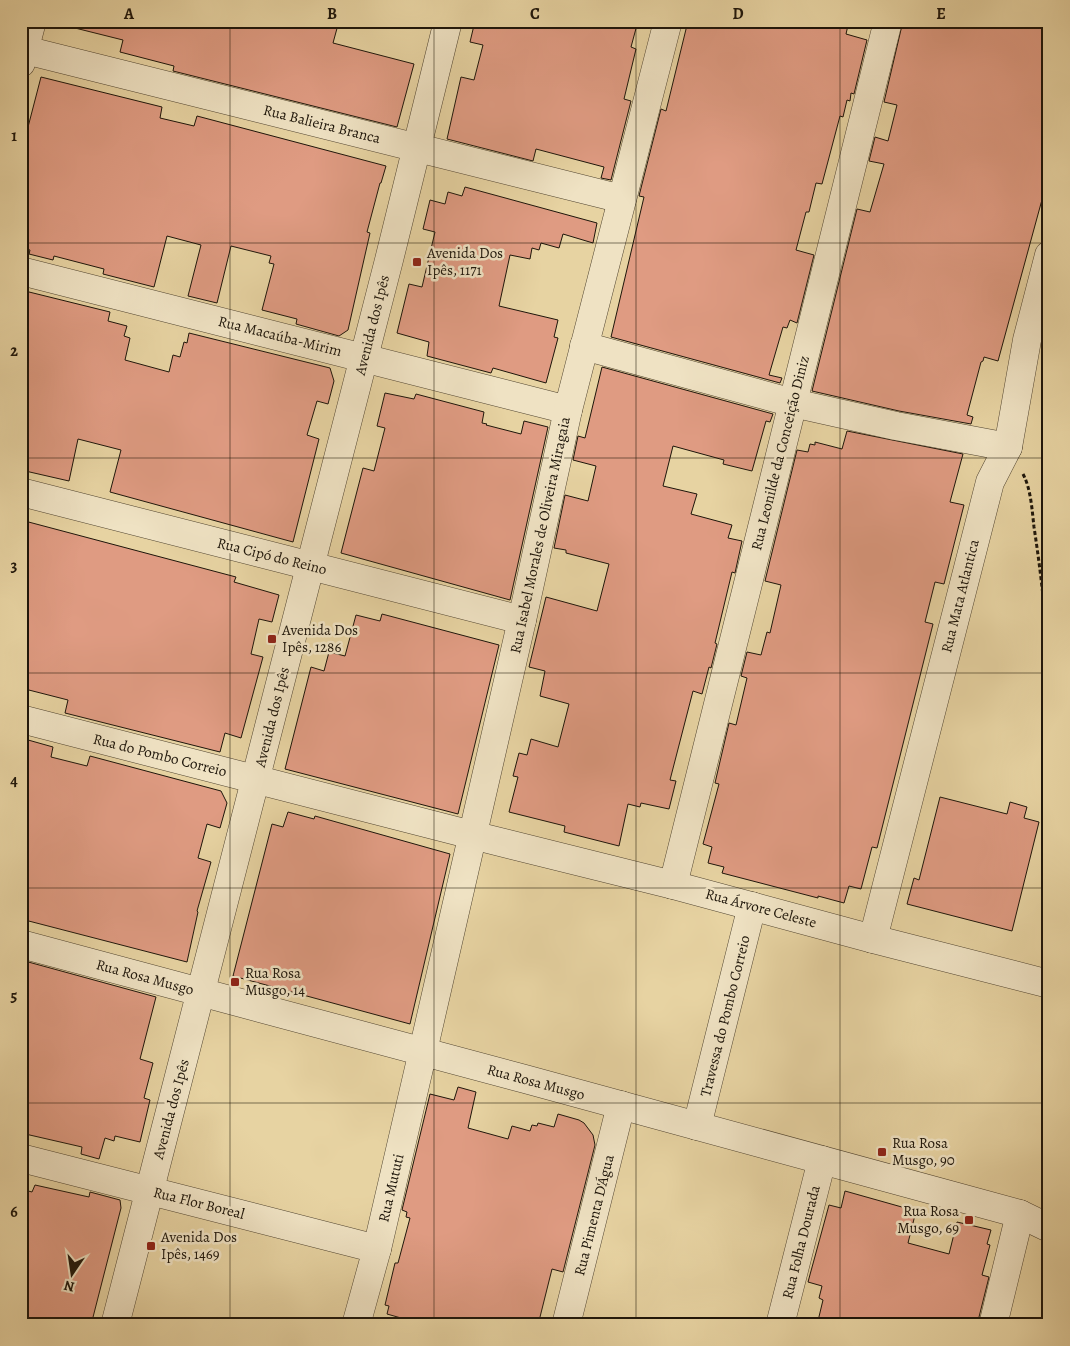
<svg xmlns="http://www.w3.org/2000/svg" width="1070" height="1346" font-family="Alegreya,serif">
<rect width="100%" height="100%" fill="#e7d3a2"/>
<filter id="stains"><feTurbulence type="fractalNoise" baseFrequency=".004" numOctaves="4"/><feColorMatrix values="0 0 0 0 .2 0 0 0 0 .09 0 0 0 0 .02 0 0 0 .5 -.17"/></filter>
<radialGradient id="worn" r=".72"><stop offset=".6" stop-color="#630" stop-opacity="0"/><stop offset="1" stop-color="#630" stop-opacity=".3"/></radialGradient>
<g fill="#df9b82" stroke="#1d150a">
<polygon points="76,21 339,21 333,43 414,64 397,127 173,71 174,66 120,52 123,40 75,28"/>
<polygon points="475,21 638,21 631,47 636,49 624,99 631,101 611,180 601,178 604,167 536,149 533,161 447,139 461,77 474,80 483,45 470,42"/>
<polygon points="688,21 849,21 846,34 867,40 854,94 851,93 850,101 847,100 843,117 840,116 822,184 816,183 809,212 806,212 796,250 814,255 797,323 790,320 787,328 783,327 769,375 782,378 780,383 611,337 644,197 639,196 661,109 666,111"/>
<polygon points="903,21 1049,21 1049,174 998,361 984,357 983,361 981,362 967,415 973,417 971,424 899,411 812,391 857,209 870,212 884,164 869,161 875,137 888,141 897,105 884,102"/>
<polygon points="41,77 162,107 160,118 194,126 197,116 386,166 381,183 380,183 367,232 370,233 348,330 339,336 296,324 297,319 262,310 274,264 269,263 271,256 231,246 217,303 188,296 201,245 167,236 154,287 103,274 104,269 54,256 53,260 29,254 30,250 21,248 21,154"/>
<polygon points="465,187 597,223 593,243 563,234 559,248 541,243 539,250 532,248 530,259 510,255 499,306 558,320 554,337 558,338 546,383 493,368 491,373 427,356 429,342 397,333 409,284 422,287 435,232 423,229 430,200 445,204 448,192 462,196"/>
<polygon points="21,290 110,312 108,321 127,326 124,336 130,338 125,360 169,372 173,355 180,357 184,342 187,343 189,333 330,368 334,381 328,404 317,401 307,435 319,439 293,542 110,492 121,450 78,439 69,481 21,470 21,418 26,398 21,397"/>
<polygon points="602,367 773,414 770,422 766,421 752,471 723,464 724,460 673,446 663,486 697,494 691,514 732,525 728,538 742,541 735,573 732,572 715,643 717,644 711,668 709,667 702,694 693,691 670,780 676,781 669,809 641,803 640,807 628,804 619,846 564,832 565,826 509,812 518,777 513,776 519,753 527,755 531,739 558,747 569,704 540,696 545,671 529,667 546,597 597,611 609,564 566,553 566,550 554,548 565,495 588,501 596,466 573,460 578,436 585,438"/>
<polygon points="385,393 414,399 416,394 484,412 482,423 487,424 486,425 521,434 524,421 548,427 510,600 341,553 363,468 374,471 385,428 377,426"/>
<polygon points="847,431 963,454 950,502 964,505 944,584 935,582 925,622 933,624 877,848 872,847 861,889 849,886 844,903 818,896 818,898 722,873 724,867 708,863 712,847 703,844 719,784 715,783 729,723 736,725 747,678 741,676 747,652 761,655 767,632 770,633 781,585 765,581 797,450 808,452 810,444 815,445 815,442 842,449"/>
<polygon points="21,520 236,577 234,582 279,595 272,622 259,619 251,654 263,657 241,738 225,733 220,752 65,713 68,700 21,688"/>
<polygon points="382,614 499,645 458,814 285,769 311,667 324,671 329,652 345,656 356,615 380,621"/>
<polygon points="21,738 53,747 51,757 87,766 90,756 221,791 227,803 220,828 207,824 198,858 211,862 197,911 198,912 187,962 21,919"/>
<polygon points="940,797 1007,814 1010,802 1027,807 1024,818 1039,822 1012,931 907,904 914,878 919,880"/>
<polygon points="288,812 314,819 315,816 450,854 410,1024 233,976 272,824 283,827"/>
<polygon points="21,960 156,997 140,1059 153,1063 144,1098 150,1100 140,1142 115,1136 114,1141 105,1138 99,1159 81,1154 82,1147 21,1133"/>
<polygon points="458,1087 476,1092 468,1128 508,1139 512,1126 530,1131 532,1125 537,1126 538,1123 554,1127 558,1114 579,1120 584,1123 593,1135 595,1145 563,1272 552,1269 538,1325 399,1325 401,1318 387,1314 389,1306 385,1305 395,1263 398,1263 410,1218 406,1217 407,1212 402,1210 430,1094 454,1100"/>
<polygon points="35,1185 89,1197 90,1192 120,1200 121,1208 91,1325 21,1325 21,1189 32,1192"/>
<polygon points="845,1191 916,1211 908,1243 949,1254 957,1222 991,1230 987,1244 990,1245 982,1275 989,1277 977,1325 817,1325 823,1300 819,1298 822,1286 808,1282 829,1205 841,1208"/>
</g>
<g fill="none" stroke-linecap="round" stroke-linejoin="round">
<defs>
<g id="minor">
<polyline points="21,49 622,199"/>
<polyline points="21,63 32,21"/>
<polyline points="21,271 568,410"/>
<polyline points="584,346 793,403 896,426 1008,447"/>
<polyline points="21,492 522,620"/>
<polyline points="21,719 472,835 673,885 873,939 1049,984"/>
<polyline points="673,885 888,21"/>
<polyline points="873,939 990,482 1008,447 1027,340 1049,255"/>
<polyline points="21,944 525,1079 1020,1214 1049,1228"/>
<polyline points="697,1126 752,906"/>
<polyline points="21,1158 377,1249"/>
<polyline points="115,1325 389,260 448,21"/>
<polyline points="356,1325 377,1249 423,1051 522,620 568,410 668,21"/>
<polyline points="566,1325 621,1105"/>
<polyline points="780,1325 822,1160"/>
<polyline points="993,1325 1020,1214"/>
</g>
</defs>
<use href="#minor" stroke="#504430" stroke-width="29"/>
<path stroke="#1d150a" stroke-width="3" stroke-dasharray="4 2.5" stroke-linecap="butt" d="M 1023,474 C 1031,489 1032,510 1034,527 C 1041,573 1046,619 1049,666"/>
<use href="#minor" stroke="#efe2c3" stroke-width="28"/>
</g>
<path fill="none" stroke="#1d150a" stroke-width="1" stroke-opacity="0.55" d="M 230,21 L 230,1325M 434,21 L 434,1325M 636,21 L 636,1325M 840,21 L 840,1325M 21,243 L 1049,243M 21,458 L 1049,458M 21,673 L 1049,673M 21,888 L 1049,888M 21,1103 L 1049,1103"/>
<g fill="#8f2418" stroke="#efe2c3" stroke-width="2">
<rect x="412" y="257" width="10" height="10" rx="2.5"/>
<rect x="267" y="634" width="10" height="10" rx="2.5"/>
<rect x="230" y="977" width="10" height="10" rx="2.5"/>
<rect x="877" y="1147" width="10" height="10" rx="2.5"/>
<rect x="964" y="1215" width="10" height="10" rx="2.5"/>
<rect x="146" y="1241" width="10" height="10" rx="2.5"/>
</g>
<g text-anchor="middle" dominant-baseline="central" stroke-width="5" stroke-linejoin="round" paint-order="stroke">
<g font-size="15" fill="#1d150a" stroke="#efe2c3">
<text transform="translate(322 124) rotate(14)">Rua Balieira Branca</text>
<text transform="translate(372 325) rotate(-76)">Avenida dos Ipês</text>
<text transform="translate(280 336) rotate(14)">Rua Macaúba-Mirim</text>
<text transform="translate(780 453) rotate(-76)">Rua Leonilde da Conceição Diniz</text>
<text transform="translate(540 535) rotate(-78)">Rua Isabel Morales de Oliveira Miragaia</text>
<text transform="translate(272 556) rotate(14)">Rua Cipó do Reino</text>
<text transform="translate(960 596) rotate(-76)">Rua Mata Atlantica</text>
<text transform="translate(272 717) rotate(-76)">Avenida dos Ipês</text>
<text transform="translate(160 755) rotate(14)">Rua do Pombo Correio</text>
<text transform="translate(761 908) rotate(15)">Rua Árvore Celeste</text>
<text transform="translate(145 977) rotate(15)">Rua Rosa Musgo</text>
<text transform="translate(725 1016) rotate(-76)">Travessa do Pombo Correio</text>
<text transform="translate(536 1082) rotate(15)">Rua Rosa Musgo</text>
<text transform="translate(171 1109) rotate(-75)">Avenida dos Ipês</text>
<text transform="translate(391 1188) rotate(-77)">Rua Mututi</text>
<text transform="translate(199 1203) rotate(14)">Rua Flor Boreal</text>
<text transform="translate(594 1215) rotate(-76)">Rua Pimenta D'Água</text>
<text transform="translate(801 1242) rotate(-76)">Rua Folha Dourada</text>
</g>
<g font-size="15" fill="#1d150a" stroke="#efe2c3" text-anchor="start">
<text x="427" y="253">Avenida Dos<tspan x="427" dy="17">Ipês, 1171</tspan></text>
<text x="282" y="630">Avenida Dos<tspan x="282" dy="17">Ipês, 1286</tspan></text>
<text x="245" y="973">Rua Rosa<tspan x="245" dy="17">Musgo, 14</tspan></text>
<text x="892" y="1143">Rua Rosa<tspan x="892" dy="17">Musgo, 90</tspan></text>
<text x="959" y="1211" text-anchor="end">Rua Rosa<tspan x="959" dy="17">Musgo, 69</tspan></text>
<text x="161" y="1237">Avenida Dos<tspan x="161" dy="17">Ipês, 1469</tspan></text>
</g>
</g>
<rect width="1070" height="1346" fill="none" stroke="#e7d3a2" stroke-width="55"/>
<g transform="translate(72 1274) rotate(193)" stroke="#efe2c3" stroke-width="4" paint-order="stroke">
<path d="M0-4L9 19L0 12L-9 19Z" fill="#1d150a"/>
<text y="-8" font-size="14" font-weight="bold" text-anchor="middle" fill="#1d150a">N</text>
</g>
<rect x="28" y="28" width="1014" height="1290" fill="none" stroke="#1d150a" stroke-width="2"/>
<g font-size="16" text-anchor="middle" font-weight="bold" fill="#1d150a">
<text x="129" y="19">A</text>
<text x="332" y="19">B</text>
<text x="535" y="19">C</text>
<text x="738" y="19">D</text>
<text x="941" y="19">E</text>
<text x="14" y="141">1</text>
<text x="14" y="356">2</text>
<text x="14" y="571">3</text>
<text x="14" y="786">4</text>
<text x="14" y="1001">5</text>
<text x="14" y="1217">6</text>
</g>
<rect width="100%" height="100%" filter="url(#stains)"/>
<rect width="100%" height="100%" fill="url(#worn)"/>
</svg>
